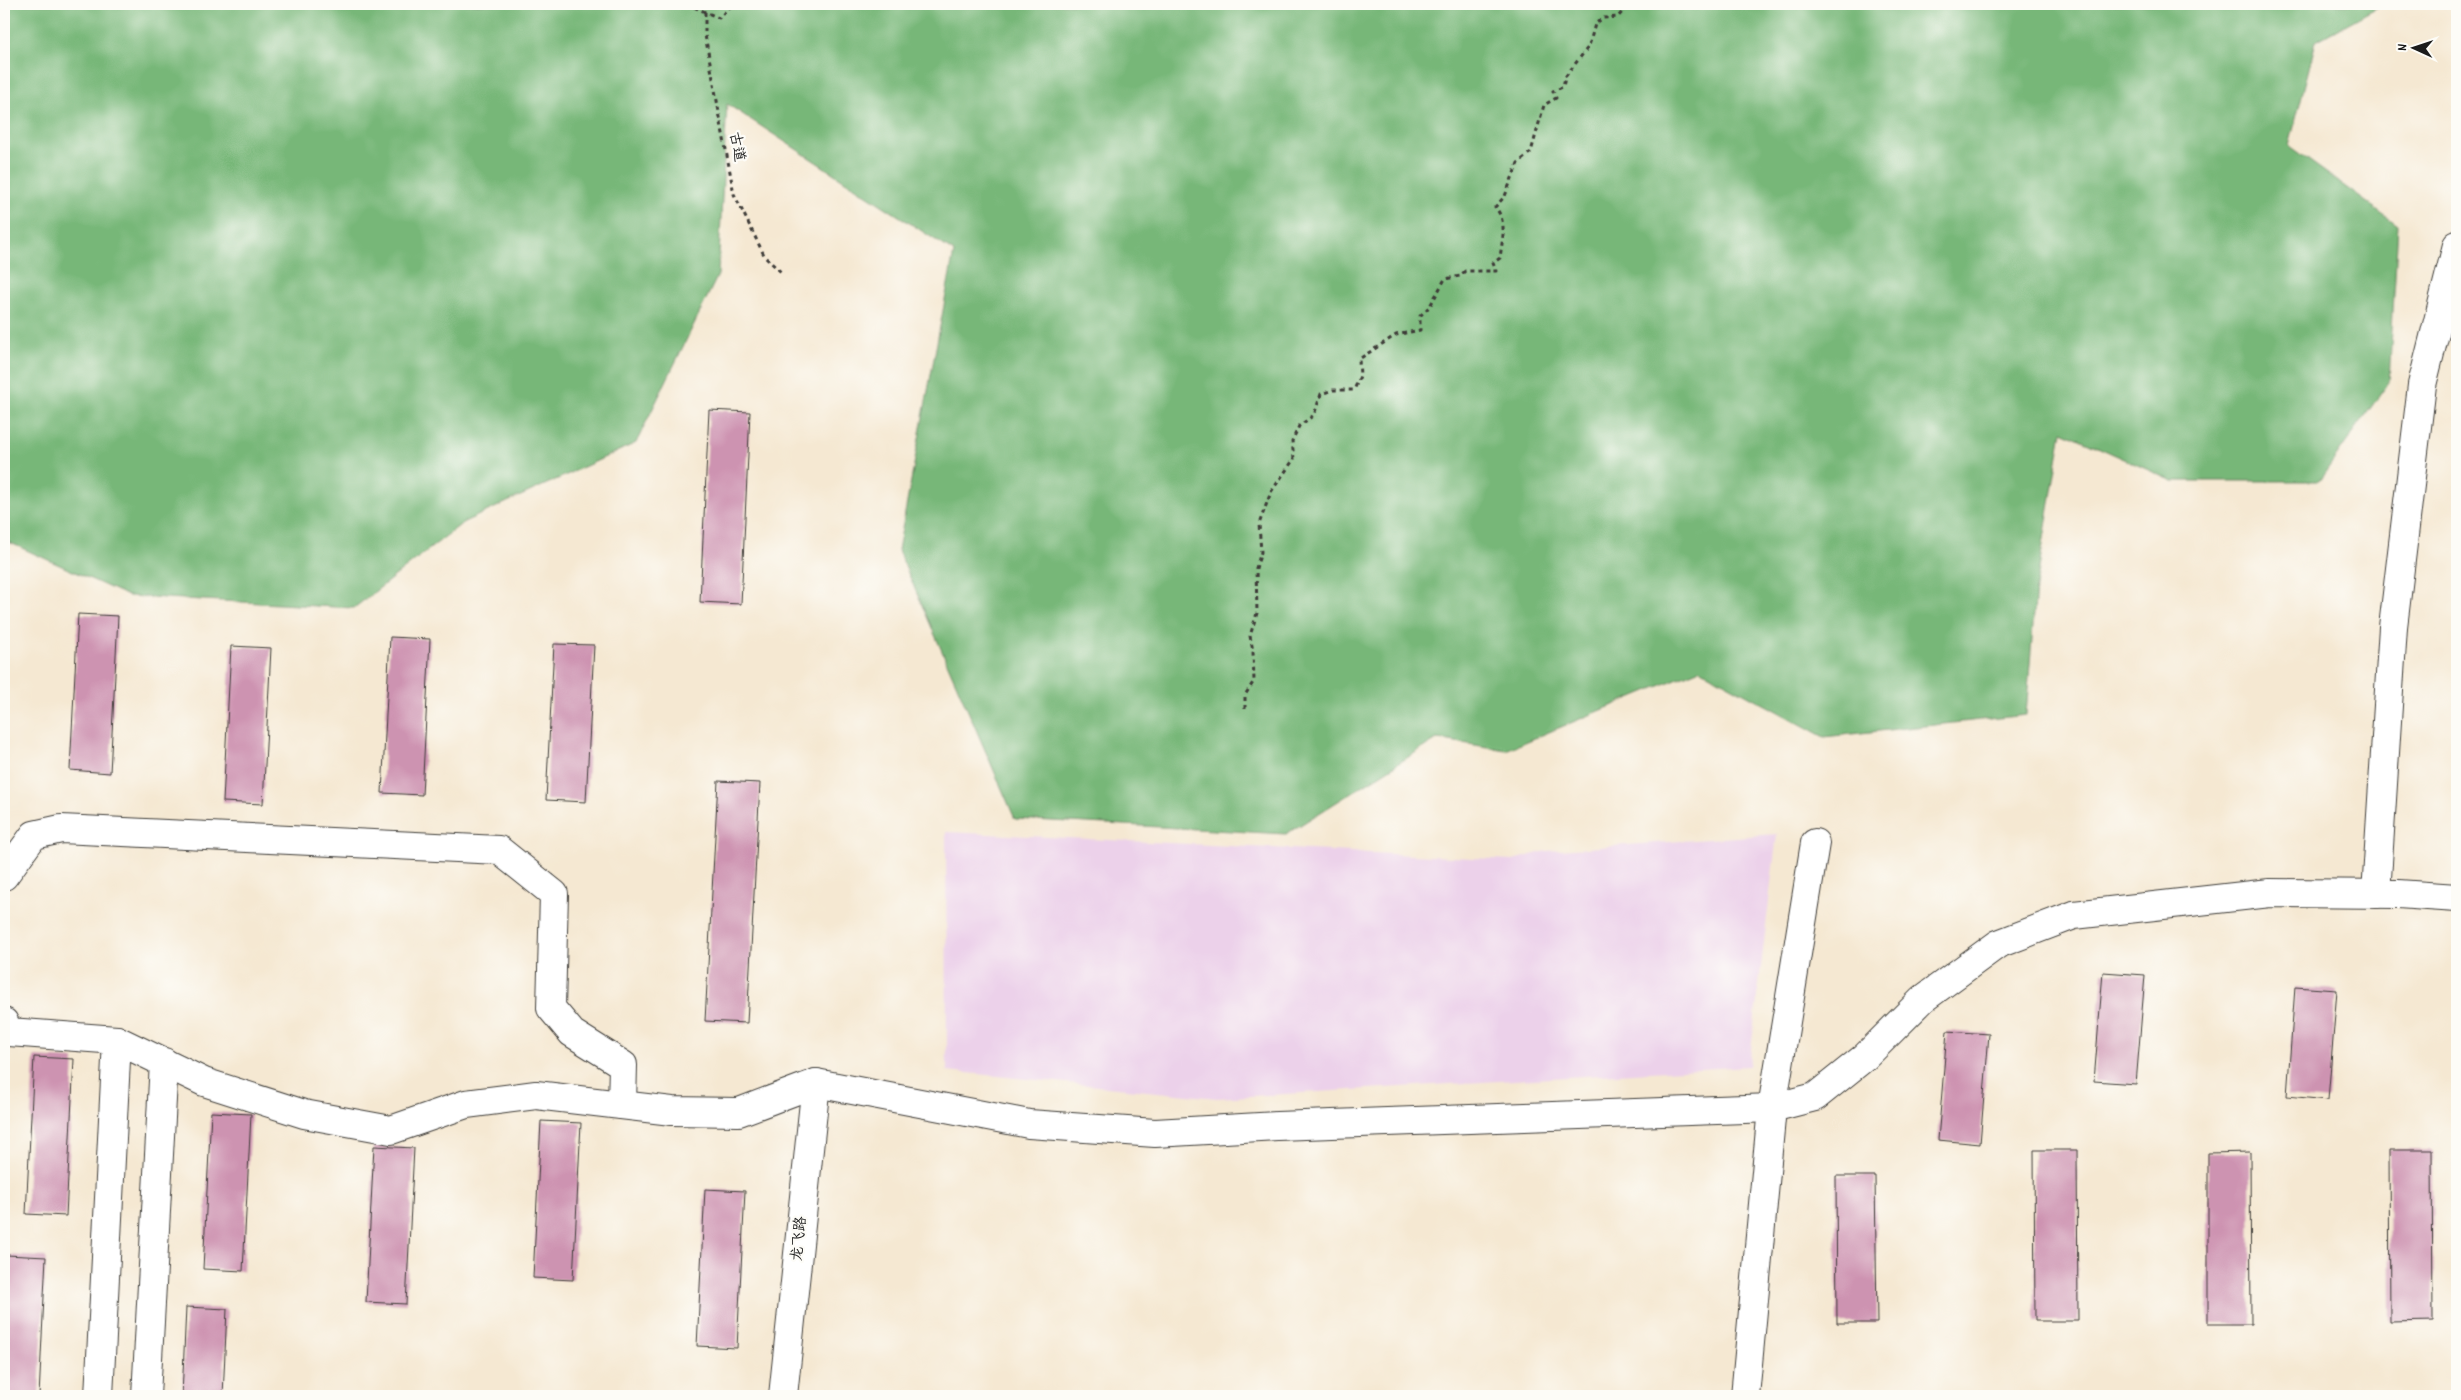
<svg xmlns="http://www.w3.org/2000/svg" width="2461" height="1400" font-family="Dekko,'LXGW WenKai TC',sans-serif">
<rect width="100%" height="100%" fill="#fdfcf7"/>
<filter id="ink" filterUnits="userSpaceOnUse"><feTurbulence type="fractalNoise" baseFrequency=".02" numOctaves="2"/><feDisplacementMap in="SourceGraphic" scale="10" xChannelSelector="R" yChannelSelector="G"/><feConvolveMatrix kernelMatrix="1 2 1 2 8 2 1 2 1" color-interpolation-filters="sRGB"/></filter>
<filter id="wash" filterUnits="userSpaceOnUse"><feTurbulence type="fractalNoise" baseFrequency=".0096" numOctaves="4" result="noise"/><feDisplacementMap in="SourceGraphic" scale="20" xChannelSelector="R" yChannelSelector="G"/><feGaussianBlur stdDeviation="1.12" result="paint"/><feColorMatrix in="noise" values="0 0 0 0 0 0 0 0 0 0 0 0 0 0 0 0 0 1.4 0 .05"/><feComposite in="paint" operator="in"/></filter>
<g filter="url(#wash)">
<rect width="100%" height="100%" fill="#f5e8d2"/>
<polygon fill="#ecd1ea" points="946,832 1513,860 1546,851 1777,834 1749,1066 1217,1098 947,1071"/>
<polygon fill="#77b778" stroke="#4a6a4a" points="4,4 2383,4 2316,41 2289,146 2398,225 2389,382 2319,481 2173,481 2062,431 2036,587 2026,715 1824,737 1700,669 1506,750 1437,739 1286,834 1015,819 898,550 954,252 727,104 718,275 636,443 464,522 354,608 128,596 4,540"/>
<g id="blocks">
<g fill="#cd93b1">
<polygon points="709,410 750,412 741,604 700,602"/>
<polygon points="78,614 118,616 110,773 70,770"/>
<polygon points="390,637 430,639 422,795 382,793"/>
<polygon points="554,644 594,645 586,802 546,800"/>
<polygon points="231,646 271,648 263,804 223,802"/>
<polygon points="718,781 760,783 747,1023 705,1021"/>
<polygon points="2103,972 2145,975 2136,1084 2094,1081"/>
<polygon points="2295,987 2337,990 2328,1100 2287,1096"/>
<polygon points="1947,1031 1989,1034 1980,1144 1938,1140"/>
<polygon points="34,1057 74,1059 66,1216 26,1214"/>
<polygon points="211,1112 251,1114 243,1271 203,1269"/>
<polygon points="541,1121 581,1123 573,1280 533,1278"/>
<polygon points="374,1146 414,1148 406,1304 366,1302"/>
<polygon points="2034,1150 2077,1150 2078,1321 2035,1321"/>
<polygon points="2389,1150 2432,1150 2433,1321 2390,1322"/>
<polygon points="2250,1152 2251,1324 2208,1324 2208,1153"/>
<polygon points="1836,1176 1875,1176 1877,1323 1837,1323"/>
<polygon points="705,1189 745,1191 737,1348 697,1346"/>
<polygon points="6,1255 46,1257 39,1396 4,1396"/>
<polygon points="186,1307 227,1309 223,1396 182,1396"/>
</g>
</g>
</g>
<g filter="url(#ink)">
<use href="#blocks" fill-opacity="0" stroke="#3d3b37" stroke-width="1"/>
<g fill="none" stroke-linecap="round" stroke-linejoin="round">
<defs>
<g id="minor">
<polyline points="4,876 34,835 61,829 499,850 554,894 551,1008 572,1033 623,1065 622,1105"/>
<polyline points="2376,894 2393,627 2422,385 2457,245"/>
<polyline points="4,1022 9,1032 117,1040 204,1082 304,1114 391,1130 466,1104 536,1095 672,1111 739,1112 816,1083 1029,1124 1155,1133 1277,1126 1772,1108 1815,843"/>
<polyline points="99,1396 117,1040"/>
<polyline points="146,1396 164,1062"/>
<polyline points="783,1396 816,1083"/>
<polyline points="1745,1396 1772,1108 1815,1097 1865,1057 1923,999 1998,944 2074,915 2270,893 2398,894 2457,898"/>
</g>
</defs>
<use href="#minor" stroke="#3d3b37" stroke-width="30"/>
<g stroke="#3d3b37" stroke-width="3" stroke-dasharray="4 4" stroke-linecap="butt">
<polyline points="687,4 719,18 733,4"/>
<polyline points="705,12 705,35 734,194 765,257 782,273"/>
<path d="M 1245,709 L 1245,695 L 1254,681 L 1253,651 L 1250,636 L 1257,613 L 1256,568 L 1261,552 L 1259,524 L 1271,492 L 1294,459 L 1292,441 L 1299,426 L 1314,415 L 1321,394 L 1333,390 L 1354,390 L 1360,376 L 1359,359 L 1396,335 L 1420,330 L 1420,316 L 1430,306 L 1445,279 L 1460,276 L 1465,271 L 1496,271 L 1493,263 L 1500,258 C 1502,240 1508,222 1495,207 L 1505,196 L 1518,163 L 1531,152 L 1544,105 L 1556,98 L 1553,91 L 1563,87 L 1565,77 L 1589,46 L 1595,24 L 1603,18 L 1618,17 L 1629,4"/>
</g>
<use href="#minor" stroke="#fff" stroke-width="28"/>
</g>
</g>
<g text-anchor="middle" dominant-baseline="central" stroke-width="4.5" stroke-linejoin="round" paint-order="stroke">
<g font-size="15" fill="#1c1c1c" stroke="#fdfcf7">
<text transform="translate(736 147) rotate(79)">古道</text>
<text transform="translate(800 1239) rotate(-84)">龙飞路</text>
</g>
</g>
<rect width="2461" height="1400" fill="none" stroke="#fdfcf7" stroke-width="20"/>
<g transform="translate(2414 48) rotate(273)" stroke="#fdfcf7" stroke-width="4" paint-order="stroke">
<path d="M0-4L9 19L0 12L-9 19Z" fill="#1c1c1c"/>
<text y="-8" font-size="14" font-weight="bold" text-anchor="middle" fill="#1c1c1c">N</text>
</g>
</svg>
